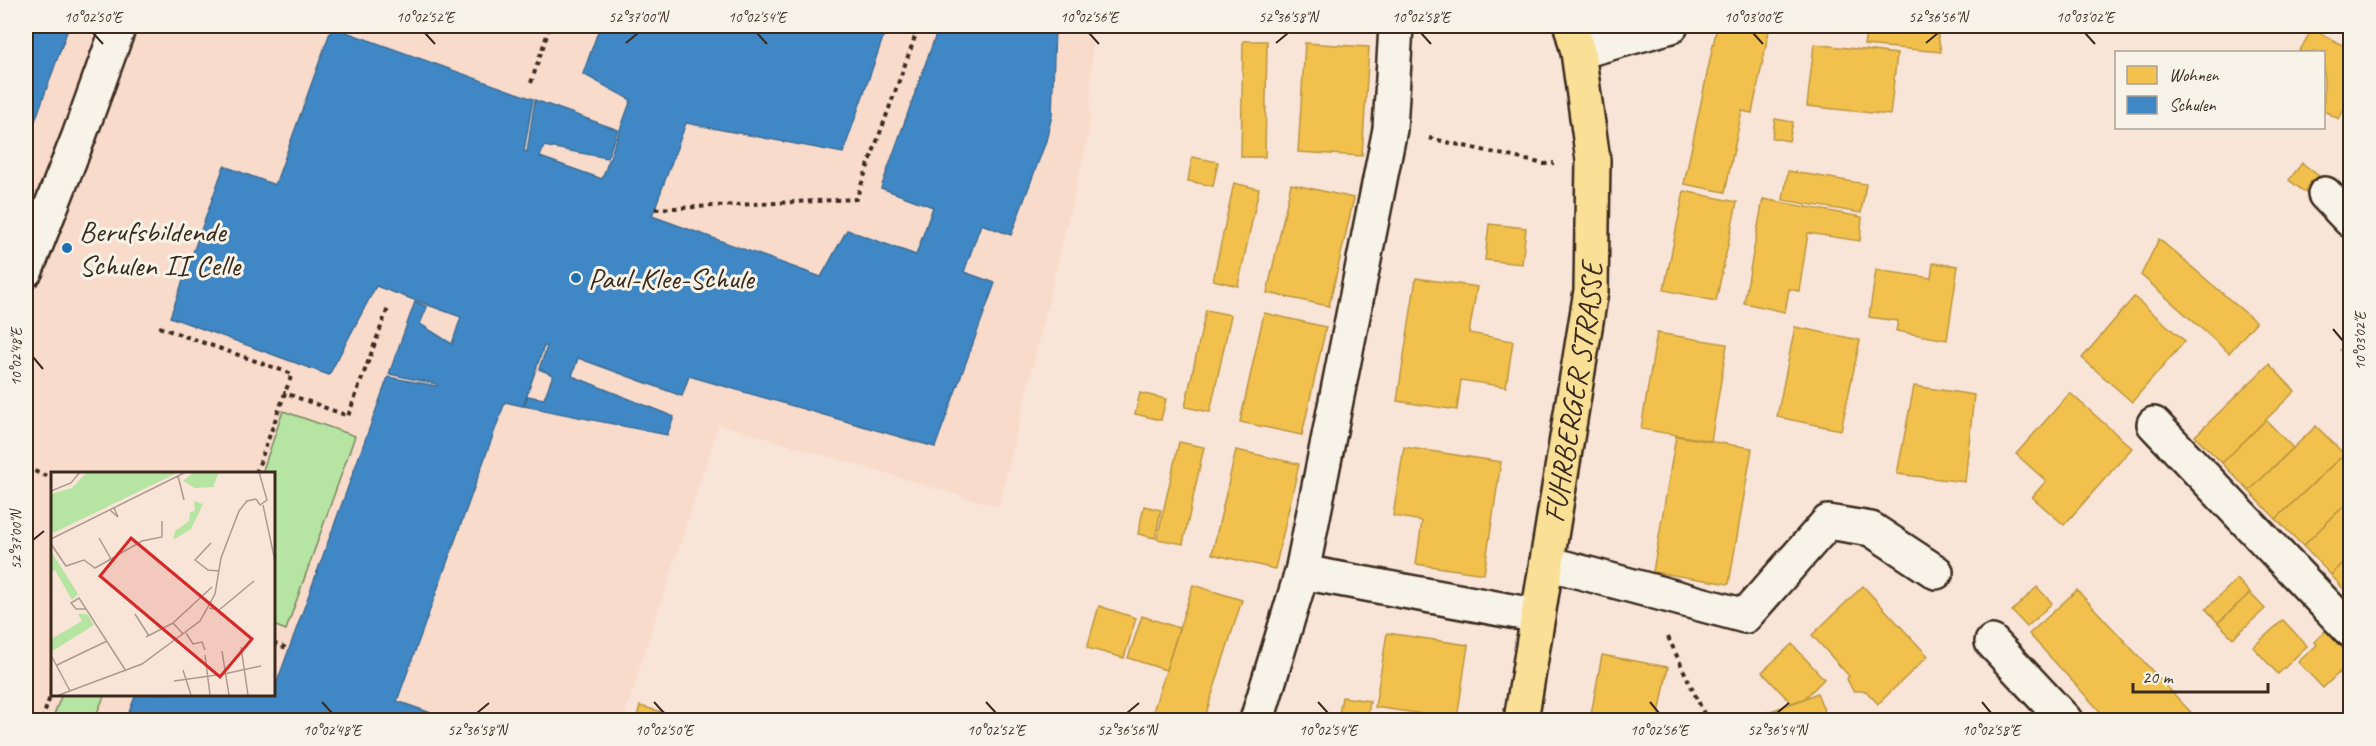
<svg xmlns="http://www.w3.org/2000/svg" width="2376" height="746" font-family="Caveat,sans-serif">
<rect width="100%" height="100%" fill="#f8e5d8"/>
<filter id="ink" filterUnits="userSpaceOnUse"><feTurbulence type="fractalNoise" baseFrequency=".0167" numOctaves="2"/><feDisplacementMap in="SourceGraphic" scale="12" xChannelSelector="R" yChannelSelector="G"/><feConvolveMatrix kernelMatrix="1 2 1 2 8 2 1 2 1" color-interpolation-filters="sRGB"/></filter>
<g filter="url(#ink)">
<path fill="#f9dbcc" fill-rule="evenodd" d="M 26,26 L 1093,26 L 1089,133 L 999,507 L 719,424 L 623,720 L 26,720 ZM 52,473 L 273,473 L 273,694 L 52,694 Z"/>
<g fill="#b6e4a2" stroke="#788760" stroke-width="1.5">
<polygon points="283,411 355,436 286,630 273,625 273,473 262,473"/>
<polygon points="62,694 105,694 94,720 52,720"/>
</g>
<g fill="#f2c14e" stroke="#bb9440" stroke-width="1.5">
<polygon points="1717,26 1770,26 1752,113 1742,111 1725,192 1684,184"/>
<polygon points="1867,26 1936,26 1941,52 1864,45"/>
<polygon points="2312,29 2350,49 2350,97 2339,119 2324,111 2324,52 2299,52"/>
<polygon points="1243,41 1267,41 1265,157 1241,157"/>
<polygon points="1305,43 1369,47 1362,156 1298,152"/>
<polygon points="1814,44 1897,54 1890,115 1807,106"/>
<polygon points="1775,119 1793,122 1789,141 1772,138"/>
<polygon points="1192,157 1218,162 1213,186 1188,181"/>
<polygon points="2302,163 2332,186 2319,203 2289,180"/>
<polygon points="1788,171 1866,184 1861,213 1783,200"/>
<polygon points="1234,183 1259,189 1238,286 1213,280"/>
<polygon points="1291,184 1354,198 1329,306 1267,293"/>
<polygon points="1684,191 1737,202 1716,301 1664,290"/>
<polygon points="1763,199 1862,217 1860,241 1808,233 1799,291 1789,289 1785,312 1744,303"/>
<polygon points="1489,224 1526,228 1522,264 1485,260"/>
<polygon points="2159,239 2256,322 2229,353 2141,275"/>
<polygon points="1933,263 1958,266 1947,340 1896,331 1898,321 1869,317 1876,270 1931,278"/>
<polygon points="1416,278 1477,287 1469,333 1513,341 1506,387 1461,380 1457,410 1397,401"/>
<polygon points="2134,297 2185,341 2132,402 2082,358"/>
<polygon points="1206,310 1231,315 1210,412 1185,407"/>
<polygon points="1264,313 1326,327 1302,435 1240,422"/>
<polygon points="1795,327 1860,340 1841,430 1777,417"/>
<polygon points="1657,333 1727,344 1711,441 1641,429"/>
<polygon points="2350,339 2350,360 2340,350"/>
<polygon points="2269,364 2295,391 2222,463 2195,436"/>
<polygon points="1914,386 1974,395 1965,482 1897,474"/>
<polygon points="1140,393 1166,399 1161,420 1135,414"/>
<polygon points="2070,393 2132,448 2064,525 2032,497 2046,481 2016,454"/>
<polygon points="2266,420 2293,448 2249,491 2222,463"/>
<polygon points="2316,426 2344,454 2276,519 2249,491"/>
<polygon points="1676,436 1752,448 1729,584 1653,572"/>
<polygon points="1179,442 1204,447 1183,544 1157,539"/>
<polygon points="1404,447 1501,462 1484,574 1416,564 1422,521 1393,516"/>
<polygon points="1236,450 1299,464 1275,569 1212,554"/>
<polygon points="2341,457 2350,467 2350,500 2303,546 2276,519"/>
<polygon points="2345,505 2350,511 2350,556 2331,575 2303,546"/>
<polygon points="1144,506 1161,510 1155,538 1138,534"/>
<polygon points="2350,556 2350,596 2331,575"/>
<polygon points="2237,579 2250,593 2218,623 2206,609"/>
<polygon points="1193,585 1242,600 1204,720 1158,720 1151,718"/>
<polygon points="1863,586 1928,656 1878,704 1866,691 1853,691 1847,679 1849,676 1812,635"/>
<polygon points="2037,587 2052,603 2027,627 2012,611"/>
<polygon points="2077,590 2198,720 2108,720 2029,634"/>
<polygon points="2250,593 2265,609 2233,638 2218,623"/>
<polygon points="1099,606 1136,618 1124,658 1087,648"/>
<polygon points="1142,616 1179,628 1166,670 1128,658"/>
<polygon points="2283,620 2307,646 2278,674 2253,647"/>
<polygon points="2326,630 2350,657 2350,662 2323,688 2298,662 2317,645 2314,642"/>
<polygon points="1387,633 1468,645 1457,719 1375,707"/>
<polygon points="1792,644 1824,679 1804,699 1791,703 1762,672"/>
<polygon points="1602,655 1668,667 1658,720 1590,720"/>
<polygon points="1817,693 1828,720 1746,720 1804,699"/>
<polygon points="1342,697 1370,701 1367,720 1338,720"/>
<polygon points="640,706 691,720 636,720"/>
</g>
<g fill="#3f88c5" stroke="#3e6c93" stroke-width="1.5">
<polygon points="26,26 69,26 30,135 26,133"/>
<polygon points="600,26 887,26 843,153 686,123 652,216 821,277 847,230 916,255 933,207 881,188 939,26 1055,26 1052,115 1046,141 1011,235 981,224 964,272 995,283 935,447 689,376 682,396 578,358 572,376 674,417 667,435 524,406 528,396 544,399 553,375 539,369 547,347 544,346 523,406 505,402 397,701 451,720 126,720 136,694 266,694 272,696 388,377 436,386 437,384 389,374 415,302 427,307 420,324 452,344 461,317 376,286 329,375 170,317 224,166 275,185 332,27 533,99 524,151 527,152 535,100 618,130 607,158 544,146 540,157 602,179 631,100 583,74"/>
</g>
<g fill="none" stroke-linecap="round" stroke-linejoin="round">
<defs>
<g id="minor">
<polyline points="1578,52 1671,26"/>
<polyline points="2325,194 2350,220"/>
<polyline points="26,270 79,136 119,26"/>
<polyline points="2154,424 2350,630"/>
<polyline points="1547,563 1745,616 1828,522 1871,529 1936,572"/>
<polyline points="1302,572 1390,129 1396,26"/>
<polyline points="1992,642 2065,720"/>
<polyline points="1257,720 1302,572 1538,616"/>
</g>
<g id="major">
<path id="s1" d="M 1521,720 L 1591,291 L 1593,160 L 1578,52 L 1571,26"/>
</g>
</defs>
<use href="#minor" stroke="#3b2a1e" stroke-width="38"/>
<use href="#major" stroke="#3b2a1e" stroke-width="38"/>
<g stroke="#3b2a1e" stroke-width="4" stroke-dasharray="4.5 4.5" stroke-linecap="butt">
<polyline points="531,83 550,26"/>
<polyline points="1429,138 1544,164 1554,163"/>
<polyline points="655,209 856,199 919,26"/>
<polyline points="159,327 292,374 285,393"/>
<polyline points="26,468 52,478"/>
<polyline points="256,473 285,393 348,416 388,308"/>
<polyline points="1668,637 1707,720"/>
<polyline points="273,643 289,649"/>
<polyline points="42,720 52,691"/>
</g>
<use href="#minor" stroke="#f7f3e8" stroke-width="33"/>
<use href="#major" stroke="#fadf96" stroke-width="33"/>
</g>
</g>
<path fill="none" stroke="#3b2a1e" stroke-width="2" d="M 93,33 L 103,44M 425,33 L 435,44M 757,33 L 767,44M 1089,33 L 1099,44M 1421,33 L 1431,44M 1753,33 L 1763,44M 2085,33 L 2095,44M 626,43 L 638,33M 1276,43 L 1288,33M 1926,43 L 1938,33M 2333,329 L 2343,341M 33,357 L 43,369M 33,540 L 44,531M 322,702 L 332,713M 654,702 L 664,713M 986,702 L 996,713M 1318,702 L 1328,713M 1650,702 L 1659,713M 1982,702 L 1991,713M 477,713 L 489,703M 1127,713 L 1139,703M 1777,713 L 1789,703"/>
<g fill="#1f6fb2" stroke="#f7f3e8" stroke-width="2">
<circle cx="67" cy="248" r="6"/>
<circle cx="576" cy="278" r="6"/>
</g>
<g text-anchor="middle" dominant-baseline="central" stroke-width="6" stroke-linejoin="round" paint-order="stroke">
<g font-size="30" fill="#3b2a1e" stroke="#f7f3e8" text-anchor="start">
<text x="79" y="231">Berufsbildende<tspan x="79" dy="34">Schulen II Celle</tspan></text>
<text x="588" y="278">Paul-Klee-Schule</text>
</g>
<g font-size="30" fill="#3b2a1e" stroke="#f7f3e8">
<text stroke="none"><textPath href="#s1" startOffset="332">FUHRBERGER STRASSE</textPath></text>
</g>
</g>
<g transform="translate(51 472)">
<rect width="224" height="224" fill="#f8e5d8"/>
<path d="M 36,0 L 128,0 L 0,62 L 0,22 L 21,16 ZM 143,0 L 168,0 L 162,15 L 144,16 L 132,9 ZM 143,29 L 152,32 L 140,57 L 122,68 L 124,59 L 138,49 L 139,40 L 144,39 ZM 0,79 L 27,122 L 21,128 L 4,98 L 0,100 ZM 27,142 L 36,142 L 43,153 L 0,180 L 0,167 L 31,149 Z" fill="#b6e4a2"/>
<path fill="none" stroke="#ac9a8e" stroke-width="1.5" d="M 127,4 L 133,28M 0,19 L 20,11 L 29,0M 205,27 L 209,33 L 216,28 L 208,0M 212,33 L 224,89M 59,38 L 67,45 L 63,36M 48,66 L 60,87 L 91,69 L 111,65 L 111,49M 0,67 L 135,0M 160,71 L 144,88 L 157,98 L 168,99M 0,72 L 15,94 L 33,88 L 44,96 L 60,87M 158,136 L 168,138 L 203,109M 35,137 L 25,137 L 20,131 L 28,126 L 75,199M 84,142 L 98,164M 122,151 L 161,115M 135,161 L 142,172 L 151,170 L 154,178M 95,165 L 122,151 L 132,162M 190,175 L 197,223M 171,179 L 178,223M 0,183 L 19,219M 154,183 L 159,223M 6,193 L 56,169M 132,198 L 140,223M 173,202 L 210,194M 123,209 L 173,202M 8,223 L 91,192 L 149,149 L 164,122 L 170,86 L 188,39 L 196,29 L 205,27"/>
<path fill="#d62828" fill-opacity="0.15" stroke="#d62828" stroke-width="3" d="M 80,66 L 201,167 L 169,205 L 49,104 Z"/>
<rect width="224" height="224" fill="none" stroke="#3b2a1e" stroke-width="3"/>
</g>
<rect width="2376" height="746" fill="none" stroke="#f7f3e8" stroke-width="66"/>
<rect x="2115" y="51" width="210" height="78" fill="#f7f3e8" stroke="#aca397" stroke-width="1.5"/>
<rect x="2127" y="66" width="30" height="18" fill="#f2c14e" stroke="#aca397" stroke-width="1.5"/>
<text x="2169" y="81" font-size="18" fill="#3b2a1e">Wohnen</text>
<rect x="2127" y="96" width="30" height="18" fill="#3f88c5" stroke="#aca397" stroke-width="1.5"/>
<text x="2169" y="111" font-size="18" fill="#3b2a1e">Schulen</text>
<path d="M2133 683v9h135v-9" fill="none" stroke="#3b2a1e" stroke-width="3"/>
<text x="2142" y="683" font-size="18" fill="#3b2a1e" stroke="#f7f3e8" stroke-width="4.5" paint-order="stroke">20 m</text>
<rect x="33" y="33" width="2310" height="680" fill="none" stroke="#3b2a1e" stroke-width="2"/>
<g font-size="15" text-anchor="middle" fill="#3b2a1e">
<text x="93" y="22">10°02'50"E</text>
<text x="425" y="22">10°02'52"E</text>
<text x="638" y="22">52°37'00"N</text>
<text x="757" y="22">10°02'54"E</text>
<text x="1089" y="22">10°02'56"E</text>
<text x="1288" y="22">52°36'58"N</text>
<text x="1421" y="22">10°02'58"E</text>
<text x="1753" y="22">10°03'00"E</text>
<text x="1938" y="22">52°36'56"N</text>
<text x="2085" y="22">10°03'02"E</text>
<text transform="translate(2360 341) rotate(-90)" y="5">10°03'02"E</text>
<text transform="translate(16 357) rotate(-90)" y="5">10°02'48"E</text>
<text transform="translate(16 540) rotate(-90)" y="5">52°37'00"N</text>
<text x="332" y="735">10°02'48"E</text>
<text x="477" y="735">52°36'58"N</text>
<text x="664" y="735">10°02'50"E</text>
<text x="996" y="735">10°02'52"E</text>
<text x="1127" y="735">52°36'56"N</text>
<text x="1328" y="735">10°02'54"E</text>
<text x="1659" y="735">10°02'56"E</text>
<text x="1777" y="735">52°36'54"N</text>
<text x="1991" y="735">10°02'58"E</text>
</g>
</svg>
